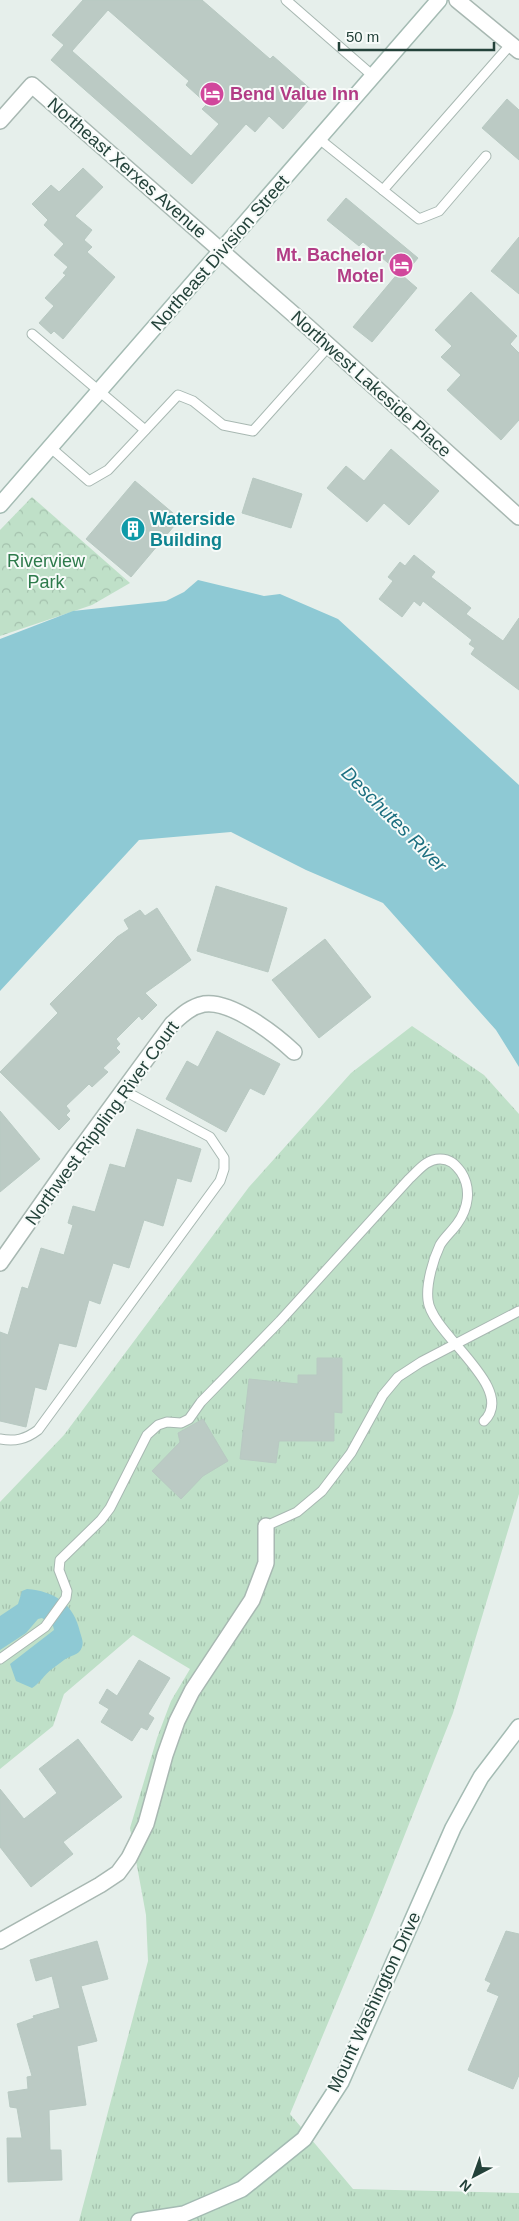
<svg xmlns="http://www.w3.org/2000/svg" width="519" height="2221" font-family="Arial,sans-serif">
<defs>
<pattern id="grass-tufts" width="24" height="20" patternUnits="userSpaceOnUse" patternTransform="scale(1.25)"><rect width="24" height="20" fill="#bfe0c8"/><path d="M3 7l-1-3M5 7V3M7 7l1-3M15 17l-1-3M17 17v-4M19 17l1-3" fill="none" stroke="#a4c1ad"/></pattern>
<pattern id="forest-crowns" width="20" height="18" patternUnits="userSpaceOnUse" patternTransform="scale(1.25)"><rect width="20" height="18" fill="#bfe0c8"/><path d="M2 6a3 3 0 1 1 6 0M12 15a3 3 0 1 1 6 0" fill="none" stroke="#a4c1ad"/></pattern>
</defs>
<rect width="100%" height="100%" fill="#e6efeb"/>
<polygon fill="url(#grass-tufts)" points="412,1026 484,1075 519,1114 519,1494 453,1713 373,1915 290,2114 353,2189 519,2193 519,2221 79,2221 148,1961 146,1915 130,1828 157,1738 171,1701 190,1669 133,1635 64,1694 53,1726 0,1769 0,1502 64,1435 249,1187 351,1073"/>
<polygon fill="url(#forest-crowns)" points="32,497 130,583 92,605 0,636 0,530"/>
<g fill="#8ec9d4">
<polygon points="198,580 264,596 280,594 338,619 519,785 519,1067 496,1030 383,903 306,870 231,832 139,840 0,991 0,639 73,611 166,601 184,592"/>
<path d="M 27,1589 C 54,1591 74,1604 80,1632 C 81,1636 84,1642 82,1647 C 79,1656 70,1655 64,1660 C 60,1663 56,1666 52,1669 C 44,1675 40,1683 32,1688 L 16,1681 L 10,1664 L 54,1630 L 53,1626 L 42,1618 L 38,1619 L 26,1633 L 0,1650 L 0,1616 L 18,1604 L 22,1591 Z"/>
</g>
<g fill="#bbcac4" stroke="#b8c9c2" fill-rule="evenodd">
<path d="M 83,0 L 202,0 L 270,59 L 273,56 L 315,93 L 283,129 L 269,116 L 255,132 L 246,124 L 192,184 L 51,60 L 64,45 L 52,35 ZM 108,10 L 189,81 L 186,85 L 207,104 L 202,109 L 219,124 L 191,156 L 72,51 Z"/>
<polygon points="507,99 519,110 519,160 482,128"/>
<polygon points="83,168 103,187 75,216 92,230 84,240 92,247 87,252 115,277 63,339 54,331 51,334 39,323 54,306 45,298 66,275 63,273 68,267 54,255 64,244 44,225 48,220 32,204 51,185 59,192"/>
<polygon points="346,198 418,258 403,276 417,288 372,342 353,327 399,272 363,242 359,246 327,220"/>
<polygon points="519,237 519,294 491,271"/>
<polygon points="471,292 517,336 510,344 519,353 519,420 501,440 447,390 461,375 441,357 452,346 435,330"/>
<polygon points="391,449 439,491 409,525 384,503 367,522 327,488 346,466 364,481"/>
<polygon points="253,478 302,494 291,528 242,513"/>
<polygon points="135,481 180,519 131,577 86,539"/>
<polygon points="414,555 435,572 431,577 471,608 466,614 503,641 519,618 519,690 471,654 475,648 469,644 472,640 423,601 420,606 414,601 402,617 379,599 393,581 388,577 400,562 405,566"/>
<polygon points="216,886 287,908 268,972 197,951"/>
<polygon points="157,908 191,960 145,993 157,1005 142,1020 139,1016 116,1039 120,1044 116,1048 120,1052 103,1068 108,1072 92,1087 89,1084 66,1106 70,1111 66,1115 70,1119 59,1130 0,1072 58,1013 50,1004 117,937 129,929 124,920 140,910 145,916"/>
<polygon points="325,939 371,997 319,1038 272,980"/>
<polygon points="217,1031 280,1064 264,1095 250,1088 226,1132 166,1099 187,1061 198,1067"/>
<polygon points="0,1111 40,1159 0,1192"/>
<polygon points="137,1129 201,1149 191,1182 177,1178 163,1226 144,1220 129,1268 113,1263 100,1304 89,1300 76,1347 59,1343 46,1390 35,1387 26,1427 0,1421 0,1332 8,1335 22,1287 28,1289 41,1248 64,1255 73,1225 68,1223 73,1206 95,1212 110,1164 125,1168"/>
<polygon points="317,1358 342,1358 342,1413 334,1412 334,1441 279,1441 276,1463 240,1459 249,1379 298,1384 298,1375 317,1375"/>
<polygon points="203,1419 228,1461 203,1476 181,1499 152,1471 180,1442 178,1433"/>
<polygon points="139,1660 170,1678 148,1714 154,1718 147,1730 141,1727 132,1741 101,1722 109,1709 99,1703 107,1689 117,1696"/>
<polygon points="78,1739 122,1797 63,1842 73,1854 31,1887 0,1847 0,1789 24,1819 57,1793 39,1769"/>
<polygon points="506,1931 519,1934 519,2075 513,2089 468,2070 499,1996 487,1991 491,1983 485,1980"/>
<polygon points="97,1941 108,1979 81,1986 97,2041 77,2046 86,2105 49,2110 50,2150 61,2150 62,2180 8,2182 7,2138 22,2138 17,2108 10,2107 8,2092 28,2089 27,2077 32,2076 17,2024 34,2018 33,2016 60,2008 52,1976 36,1981 30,1960"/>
</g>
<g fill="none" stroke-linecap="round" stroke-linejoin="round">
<defs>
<g id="service">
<polyline points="286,0 373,76"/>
<polyline points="318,138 419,219 439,211 486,156"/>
<polyline points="383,190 511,44"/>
<polyline points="32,334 145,430"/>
<polyline points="51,448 89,481 108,470 178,395 193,401 223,425 253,431 329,346"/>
<path d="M 0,1439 C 15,1442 26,1439 38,1430 L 220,1181 L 224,1169 L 224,1158 L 210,1137 L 123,1090"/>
<polyline points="266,1526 297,1512 322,1491 351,1453 383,1395 398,1377 421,1362 519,1311"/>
<path d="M 0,1659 L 45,1627 L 66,1598 L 67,1591 L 59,1570 L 60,1560 L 101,1520 L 110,1508 L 147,1435 L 158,1425 L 167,1422 L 181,1423 L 189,1419 L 201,1402 L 280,1321 L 409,1179 C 418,1171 426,1159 440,1159 C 450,1159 455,1164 461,1172 C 472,1189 468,1209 457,1224 C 452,1231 444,1238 440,1245 C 433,1260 426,1284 428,1300 C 431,1334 518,1388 484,1421"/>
</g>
<g id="minor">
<polyline points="457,0 519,51"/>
<polyline points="0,121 32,85 308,327 519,517"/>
<path d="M 0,1263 L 73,1159 L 172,1024 C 182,1015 190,1007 204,1004 C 231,1000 275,1034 294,1052"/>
<polyline points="0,1941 100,1885 118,1873 129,1858 146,1824 165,1755 177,1721 192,1691 252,1600 266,1563 266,1526"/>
</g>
<g id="secondary">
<polyline points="0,505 439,0"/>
<polyline points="139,2221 184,2214 242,2189 304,2139 341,2082 453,1828 481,1777 519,1727"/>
</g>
</defs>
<use href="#service" stroke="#a8b8b2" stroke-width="11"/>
<use href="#minor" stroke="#a8b8b2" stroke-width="18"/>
<use href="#secondary" stroke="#a4bbb3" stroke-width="18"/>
<use href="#service" stroke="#fff" stroke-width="9"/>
<use href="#minor" stroke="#fff" stroke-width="15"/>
<use href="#secondary" stroke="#fff" stroke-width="15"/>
</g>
<defs>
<symbol id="hotel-disc" viewBox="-11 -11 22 22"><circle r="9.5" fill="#d1479c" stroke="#f7fbf9"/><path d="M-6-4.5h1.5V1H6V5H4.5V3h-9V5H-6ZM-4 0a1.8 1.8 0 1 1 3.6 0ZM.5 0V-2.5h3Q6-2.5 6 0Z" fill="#fff"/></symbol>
<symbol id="building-disc" viewBox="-11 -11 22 22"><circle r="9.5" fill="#0f9aa8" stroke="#f7fbf9"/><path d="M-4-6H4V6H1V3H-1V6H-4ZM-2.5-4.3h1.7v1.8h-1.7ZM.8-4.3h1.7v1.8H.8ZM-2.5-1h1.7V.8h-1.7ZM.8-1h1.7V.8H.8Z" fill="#fff"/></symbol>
</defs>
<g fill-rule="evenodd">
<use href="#hotel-disc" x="198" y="80" width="28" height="28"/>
<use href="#hotel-disc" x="387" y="251" width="28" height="28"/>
<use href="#building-disc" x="119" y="515" width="28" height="28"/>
</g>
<g text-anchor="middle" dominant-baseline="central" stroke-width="4" stroke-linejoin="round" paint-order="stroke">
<g font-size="18" font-weight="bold" fill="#b23c85" stroke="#f7fbf9" text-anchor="start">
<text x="230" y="94">Bend Value Inn</text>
<text x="384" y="255" text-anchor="end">Mt. Bachelor<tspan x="384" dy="21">Motel</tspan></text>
</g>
<g font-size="18" fill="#24423a" stroke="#f7fbf9">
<text transform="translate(127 168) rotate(41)">Northeast Xerxes Avenue</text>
<text transform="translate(220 253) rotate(-49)">Northeast Division Street</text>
<text transform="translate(371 384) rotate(42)">Northwest Lakeside Place</text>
<text transform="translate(102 1123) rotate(-54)">Northwest Rippling River Court</text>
<text transform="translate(374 2002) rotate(-65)">Mount Washington Drive</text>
</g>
<g font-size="18" font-weight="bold" fill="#0d838f" stroke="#f7fbf9" text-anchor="start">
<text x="150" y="519">Waterside<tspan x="150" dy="21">Building</tspan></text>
</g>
<g font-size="18" fill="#2d7a4b" stroke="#f7fbf9">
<text x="46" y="561">Riverview<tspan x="46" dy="21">Park</tspan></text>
</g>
<g font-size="19" font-style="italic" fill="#1c6f80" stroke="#f7fbf9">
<text transform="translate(394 819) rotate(45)">Deschutes River</text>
</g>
</g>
<g transform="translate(474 2176) rotate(221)" stroke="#f7fbf9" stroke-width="4" paint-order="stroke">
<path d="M0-4L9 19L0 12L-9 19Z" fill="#24423a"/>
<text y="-8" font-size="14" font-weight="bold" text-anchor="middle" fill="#24423a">N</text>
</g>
<path d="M339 42v8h155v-8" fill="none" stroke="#24423a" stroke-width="2.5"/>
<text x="346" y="42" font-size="15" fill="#24423a" stroke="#f7fbf9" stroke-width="4" paint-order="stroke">50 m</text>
</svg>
